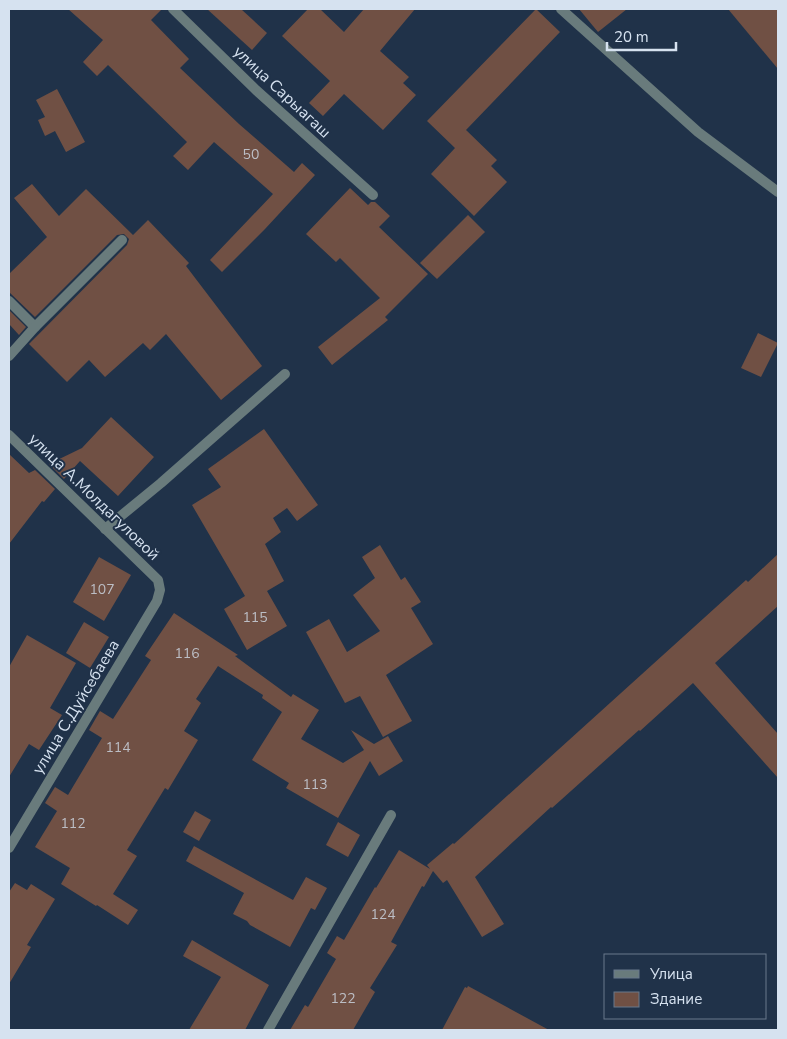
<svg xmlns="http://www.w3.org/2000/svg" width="787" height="1039" font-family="'Nunito Sans',sans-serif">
<rect width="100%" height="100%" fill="#203249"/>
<g fill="#705044">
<polygon points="68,9 162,9 151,20 189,59 180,68 239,124 294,172 302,163 315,175 265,229 222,272 210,260 273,194 214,142 188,170 173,156 187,142 108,65 97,76 83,62 103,40"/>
<polygon points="207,9 241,9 267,33 252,50"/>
<polygon points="308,9 320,9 344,32 364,9 415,9 380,51 409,77 403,83 416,95 383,130 344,94 323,116 309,103 330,81 282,36"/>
<polygon points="536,9 560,32 466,130 497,160 491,166 507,182 474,216 431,174 455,148 427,121"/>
<polygon points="579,9 627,9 598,32"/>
<polygon points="728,9 778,9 778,69"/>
<polygon points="57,89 85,142 66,152 55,131 45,136 38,120 45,117 36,100"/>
<polygon points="32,184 59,216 86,189 133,235 148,220 189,263 186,266 262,366 221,400 166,334 150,350 143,343 105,377 89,360 67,382 29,344 127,245 129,239 124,234 117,235 35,317 9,292 9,274 47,237 14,198"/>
<polygon points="350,188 368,205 371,202 375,202 390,216 379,227 428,274 385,317 388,320 332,365 318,347 380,298 340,258 336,262 306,234"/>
<polygon points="468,215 485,232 437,279 420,263"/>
<polygon points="10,311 26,327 19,335 9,324"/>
<polygon points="758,333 778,343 761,377 741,368"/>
<polygon points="111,417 154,457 118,496 80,461 64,479 49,464 82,448"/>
<polygon points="264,429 318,505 297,521 287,508 273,518 281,532 265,544 284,581 267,591 287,626 247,650 224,609 245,596 192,505 221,487 208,469"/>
<polygon points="9,454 29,473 35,470 55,489 44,502 42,501 9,544"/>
<polygon points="380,545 401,580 405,577 421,602 411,608 433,644 386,675 412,721 383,737 360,696 345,703 306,632 329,619 347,652 380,631 353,595 375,578 362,557"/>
<polygon points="778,554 778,606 715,663 778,734 778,778 693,683 640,731 639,730 552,808 551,807 475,877 504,924 482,937 447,880 443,883 433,871 424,887 422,886 391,942 397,945 370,988 375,992 353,1030 290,1030 305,1005 308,1007 336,959 327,953 337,936 344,940 375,887 376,888 399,850 430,869 427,865 453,843 454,844 746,580 748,582"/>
<polygon points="99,557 131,575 104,621 73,602"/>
<polygon points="174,613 238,655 235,656 291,697 293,694 319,710 301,739 343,763 364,750 351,730 374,744 388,736 403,761 379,776 370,761 338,818 286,788 289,783 252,760 282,712 262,698 263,695 218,666 196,699 201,703 184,731 198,740 168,790 165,788 127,850 137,856 113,894 138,910 128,925 97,905 96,906 61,884 70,868 35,847 57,811 45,803 55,787 68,795 102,738 89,730 100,711 113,719 151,660 145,656"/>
<polygon points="84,622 109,637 90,668 66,653"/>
<polygon points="27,635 76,663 50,708 62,715 39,750 29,744 9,777 9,667"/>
<polygon points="195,811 211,820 199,841 183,832"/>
<polygon points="338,822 360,835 348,857 326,845"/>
<polygon points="194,846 293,900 306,877 327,888 315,910 311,908 290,947 250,925 247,921 233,914 244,893 186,861"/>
<polygon points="15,883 27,890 31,884 55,899 27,945 31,947 9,984 9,892"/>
<polygon points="192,940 269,985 245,1030 189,1030 221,977 183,956"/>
<polygon points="468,986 549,1030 442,1030 465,987 467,988"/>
</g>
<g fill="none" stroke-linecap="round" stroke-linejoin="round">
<g stroke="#697b7c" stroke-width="10">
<polyline points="173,9 256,90 373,195"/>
<polyline points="561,9 698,132 778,192"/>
<polyline points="9,301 35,327"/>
<polyline points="9,356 35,327 122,240"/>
<polyline points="9,435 158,580 160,590 157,601 9,848"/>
<polyline points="105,529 161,483 285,374"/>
<polyline points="268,1030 391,815"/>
</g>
</g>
<g text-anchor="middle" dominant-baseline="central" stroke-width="4" stroke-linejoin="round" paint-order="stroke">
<g font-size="14" fill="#bcbec5">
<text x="251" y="154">50</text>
<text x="102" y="589">107</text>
<text x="255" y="617">115</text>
<text x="187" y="653">116</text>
<text x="118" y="747">114</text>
<text x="315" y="784">113</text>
<text x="73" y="823">112</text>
<text x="383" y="914">124</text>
<text x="343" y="998">122</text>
</g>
<g font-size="16" fill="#d6e2f0" stroke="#203249">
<text transform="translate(282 92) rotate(43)">улица Сарыагаш</text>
<text transform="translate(94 497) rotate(44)">улица А.Молдагуловой</text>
<text transform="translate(76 707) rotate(-59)">улица С.Дуйсебаева</text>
</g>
</g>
<rect width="787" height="1039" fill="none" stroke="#d6e2f0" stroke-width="20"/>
<rect x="604" y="954" width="162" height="65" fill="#203249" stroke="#69788c"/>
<rect x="614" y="970" width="25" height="8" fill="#697b7c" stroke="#69788c"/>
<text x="650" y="979" font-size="15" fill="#d6e2f0">Улица</text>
<rect x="614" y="992" width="25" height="15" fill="#705044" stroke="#69788c"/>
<text x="650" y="1004" font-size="15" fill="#d6e2f0">Здание</text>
<path d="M607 42v8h69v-8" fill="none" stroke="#d6e2f0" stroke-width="2.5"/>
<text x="614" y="42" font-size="15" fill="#d6e2f0" stroke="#203249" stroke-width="4" paint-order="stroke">20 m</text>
</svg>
